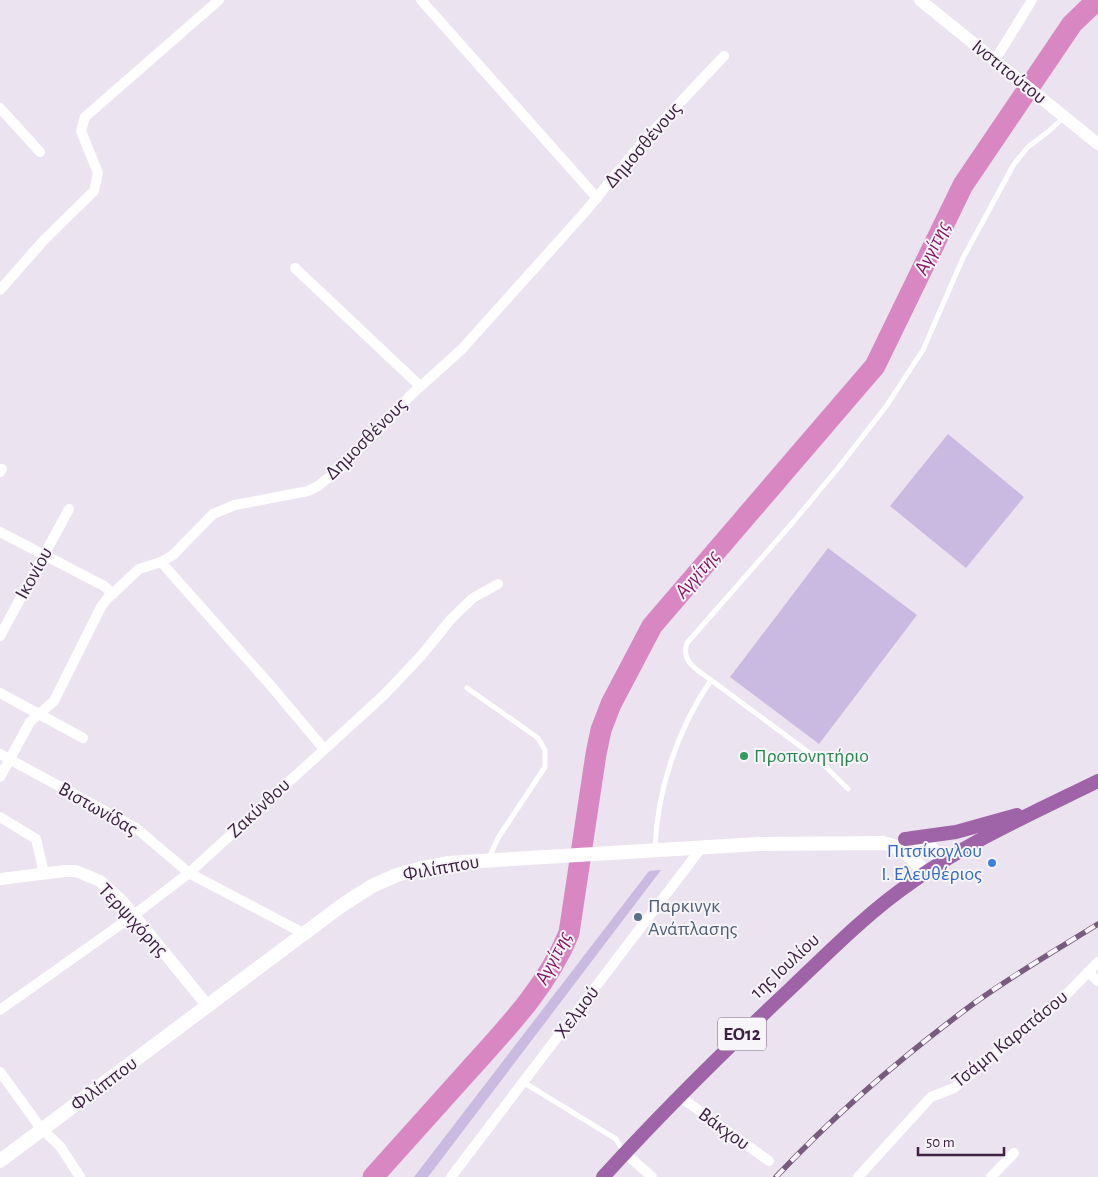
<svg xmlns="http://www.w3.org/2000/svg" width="1098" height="1177" font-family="'Alegreya Sans',sans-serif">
<rect width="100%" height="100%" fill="#ebe3ef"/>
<g fill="#cabae2">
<polygon points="948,434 1024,497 966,568 890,506"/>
<polygon points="828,548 917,615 819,744 730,677"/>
<polygon points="661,870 428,1177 414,1177 649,871"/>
</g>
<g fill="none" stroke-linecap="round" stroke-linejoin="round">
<path stroke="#d887c2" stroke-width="21" d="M 373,1177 C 405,1141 438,1105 470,1069 C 508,1027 548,985 569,933 L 596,754 L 601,730 L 611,704 L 652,626 L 875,366 L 963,185 L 1072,24 L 1097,0"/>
<g stroke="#fff" stroke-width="5">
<polyline points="711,680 819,760 848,789"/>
<polyline points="467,688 538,738 545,750 545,767 498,838 488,860"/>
<path d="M 655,849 C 657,790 678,728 711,680 C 699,671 680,662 687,643 L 794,521 L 839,467 L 887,405 L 923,350 L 963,258 L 1014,164 L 1028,147 L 1049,131 L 1064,117"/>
<polyline points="523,1082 616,1139 624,1152"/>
</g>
<g stroke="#fff" stroke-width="10">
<polyline points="421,0 597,198"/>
<polyline points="995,60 1032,0"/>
<polyline points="0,108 40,152"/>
<polyline points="295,268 420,386"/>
<polyline points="0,290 44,240 94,191 98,173 81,131 85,117 219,0"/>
<polyline points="0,472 2,469"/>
<polyline points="0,532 104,586 113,594"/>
<polyline points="161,562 272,687 324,749"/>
<polyline points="0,636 69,509"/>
<polyline points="0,693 83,738"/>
<polyline points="0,754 136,828 189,873 303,933"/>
<polyline points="0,777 30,722 54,701 101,607 107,599 139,569 161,562 173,555 213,514 235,505 308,491 318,486 333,474 369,439 411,395 462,349 585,212 641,144 724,56"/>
<polyline points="0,817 36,839 44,873"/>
<polyline points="1088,972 1098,981"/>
<polyline points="0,1010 134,915 189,873 384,695 420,657 451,619 473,598 498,584"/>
<polyline points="0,1072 40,1127 60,1146 80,1177"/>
<polyline points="679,1096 769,1161"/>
<polyline points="625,1153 652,1177"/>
<polyline points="451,1177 702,847"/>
<polyline points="858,1177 931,1097 954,1088 1063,998 1098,962"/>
<polyline points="991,1177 1014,1153"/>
</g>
<g stroke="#fff" stroke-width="12">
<polyline points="920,0 1098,144"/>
<polyline points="0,879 65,871 76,871 100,881 122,901 207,1005"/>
</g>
<g stroke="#fff" stroke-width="14">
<path d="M 908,838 C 924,838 934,849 942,862"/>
<path d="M 0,1161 L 341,906 L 372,886 L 397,875 L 422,868 L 448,863 L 758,844 L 884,843 C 903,847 913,858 925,873"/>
</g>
<g stroke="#9f64a8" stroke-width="14">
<polyline points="905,839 956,832 1017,815"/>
<path d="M 603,1177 C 663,1111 726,1049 790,989 C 829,952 867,913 912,882 C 969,841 1035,812 1098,781"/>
</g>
<defs>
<path id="rail" d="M 776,1177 C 836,1113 903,1056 973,1004 C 1013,975 1056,950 1098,924"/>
</defs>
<use href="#rail" stroke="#785c7e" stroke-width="5.5"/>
<use href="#rail" stroke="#f8f5fa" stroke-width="4" stroke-dasharray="11" stroke-linecap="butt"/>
</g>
<circle fill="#2e9e5b" stroke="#f8f5fa" stroke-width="2" cx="744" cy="756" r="5"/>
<circle fill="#3f7fe0" stroke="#f8f5fa" stroke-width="2" cx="992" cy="863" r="5"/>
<circle fill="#5c6f8a" stroke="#f8f5fa" stroke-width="2" cx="638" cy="917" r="5"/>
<g text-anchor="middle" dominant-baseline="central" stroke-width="4" stroke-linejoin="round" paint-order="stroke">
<rect fill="#f8f5fa" stroke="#756179" stroke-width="1" x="718" y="1017.5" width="48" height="33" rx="4"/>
<g font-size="19" font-weight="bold" fill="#3d2142">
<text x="742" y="1034">ΕΟ12</text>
</g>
<g font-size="20" fill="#3d2142" stroke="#f8f5fa">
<text transform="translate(1009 72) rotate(39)">Ινστιτούτου</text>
<text transform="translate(643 145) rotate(-49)">Δημοσθένους</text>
<text transform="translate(366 439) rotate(-45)">Δημοσθένους</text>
<text transform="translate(34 573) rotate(-61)">Ικονίου</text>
<text transform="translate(259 808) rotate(-43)">Ζακύνθου</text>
<text transform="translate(98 809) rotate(30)">Βιστωνίδας</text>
<text transform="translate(441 868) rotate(-10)">Φιλίππου</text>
<text transform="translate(133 920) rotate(47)">Τερψιχόρης</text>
<text transform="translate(785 966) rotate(-43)">1ης Ιουλίου</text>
<text transform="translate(577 1012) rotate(-53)">Χελμού</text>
<text transform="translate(1010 1039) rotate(-39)">Τσάμη Καρατάσου</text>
<text transform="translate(104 1084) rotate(-37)">Φιλίππου</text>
<text transform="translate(724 1129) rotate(36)">Βάκχου</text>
</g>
<g font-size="20" fill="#27864d" stroke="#f8f5fa" text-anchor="start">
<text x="754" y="756">Προπονητήριο</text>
</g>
<g font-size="20" fill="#366cbe" stroke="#f8f5fa" text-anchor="end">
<text x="982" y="851">Πιτσίκογλου<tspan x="982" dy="23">Ι. Ελευθέριος</tspan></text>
</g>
<g font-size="20" fill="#4e5e75" stroke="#f8f5fa" text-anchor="start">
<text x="648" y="906">Παρκινγκ<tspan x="648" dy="23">Ανάπλασης</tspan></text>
</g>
<g font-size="21" font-style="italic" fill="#851464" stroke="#f8f5fa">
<text transform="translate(932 248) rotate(-64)">Αγγίτης</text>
<text transform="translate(697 574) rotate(-49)">Αγγίτης</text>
<text transform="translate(553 958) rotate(-63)">Αγγίτης</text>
</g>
</g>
<path d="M918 1147v8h86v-8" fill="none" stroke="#3d2142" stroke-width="2.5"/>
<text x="926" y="1147" font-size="15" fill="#3d2142" stroke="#f8f5fa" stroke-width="4" paint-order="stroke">50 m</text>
</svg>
